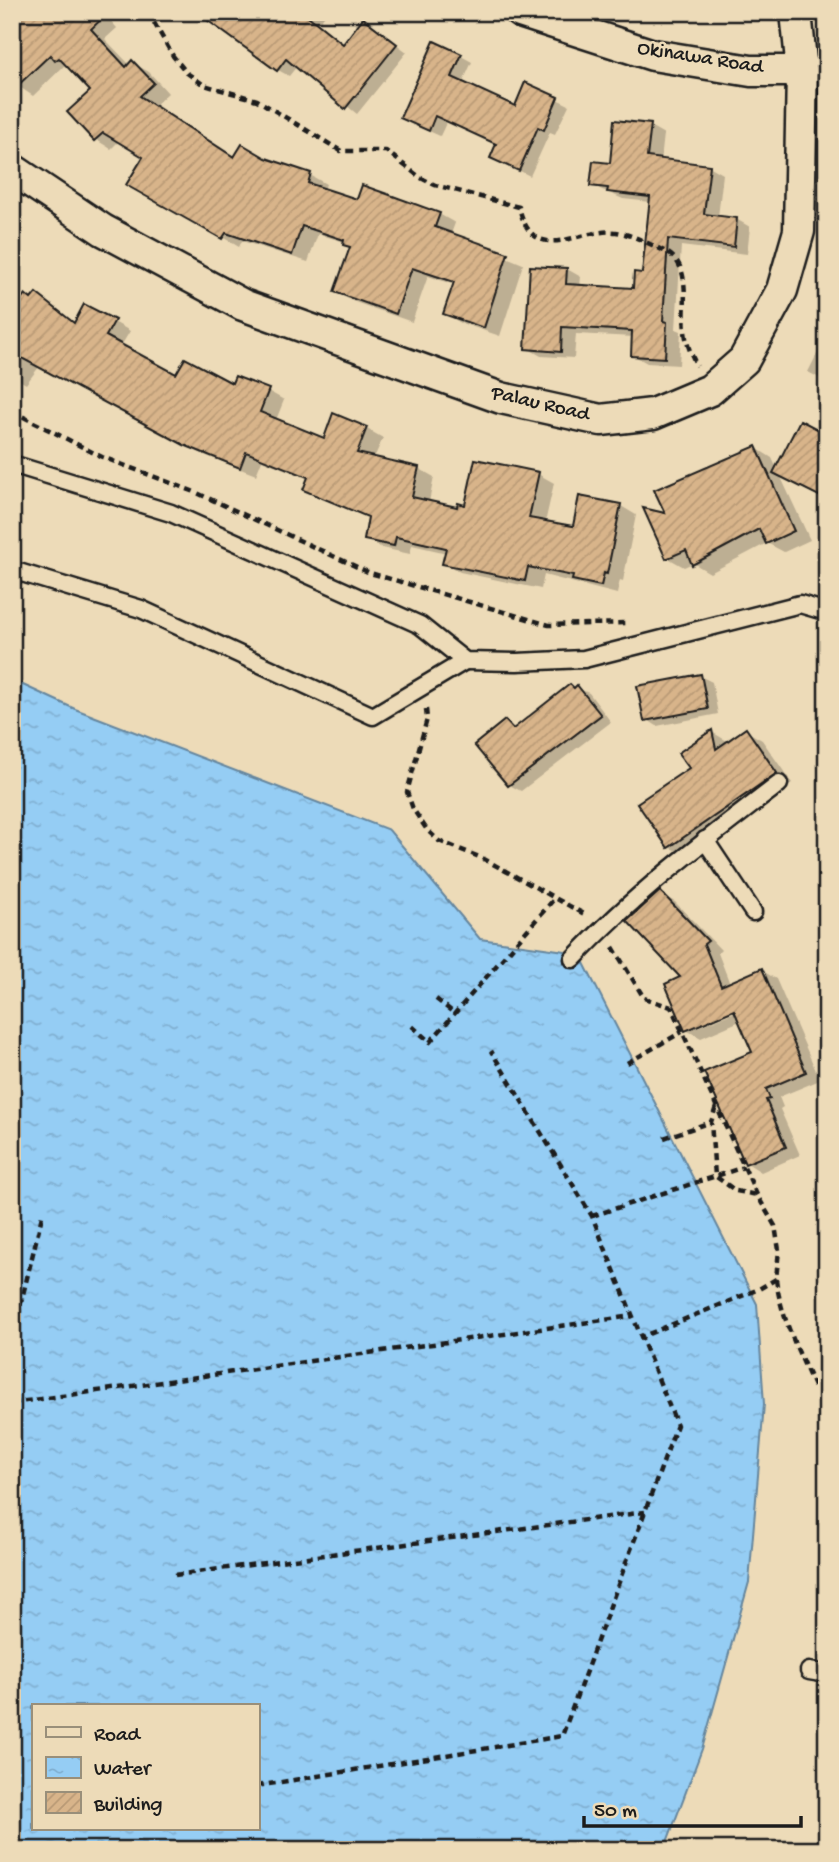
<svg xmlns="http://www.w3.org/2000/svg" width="839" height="1862" font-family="'Gochi Hand',sans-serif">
<defs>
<pattern id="water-ripples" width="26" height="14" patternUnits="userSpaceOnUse" patternTransform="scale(1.75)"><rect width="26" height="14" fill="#95cdf4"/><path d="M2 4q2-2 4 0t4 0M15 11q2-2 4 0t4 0" fill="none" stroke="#80afd1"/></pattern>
<pattern id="building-hatch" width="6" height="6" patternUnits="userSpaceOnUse" patternTransform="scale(1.75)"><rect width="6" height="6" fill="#d8b48a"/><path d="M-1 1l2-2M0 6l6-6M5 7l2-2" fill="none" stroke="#b99a76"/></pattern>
</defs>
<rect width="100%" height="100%" fill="#eddbb8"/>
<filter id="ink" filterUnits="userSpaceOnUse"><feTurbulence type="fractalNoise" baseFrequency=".0143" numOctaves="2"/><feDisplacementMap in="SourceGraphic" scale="14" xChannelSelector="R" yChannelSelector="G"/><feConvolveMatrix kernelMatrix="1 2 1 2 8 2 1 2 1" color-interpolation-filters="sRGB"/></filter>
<g filter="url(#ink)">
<path fill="url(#water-ripples)" stroke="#65869e" stroke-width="2" fill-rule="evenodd" d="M 12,680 L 75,709 L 389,830 L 480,939 L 565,951 L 580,966 L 584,963 L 757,1304 L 764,1404 L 749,1582 L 702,1749 L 664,1850 L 12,1850 ZM 33,1706 L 257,1706 L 257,1829 L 33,1829 Z"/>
<g fill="#0003" fill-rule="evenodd">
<polygon points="103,12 117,28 105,39 130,65 133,63 149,72 168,93 154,106 213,142 211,145 235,159 268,161 310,175 326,184 324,190 358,201 439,214 455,223 451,234 523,264 500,336 461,323 445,314 455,285 428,276 412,322 352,301 336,292 351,248 345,242 318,234 308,262 242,241 239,247 181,212 146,157 119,141 111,149 95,139 92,91 72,69 65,65 33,96 12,82"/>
<polygon points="219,12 327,12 318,24 345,45 364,20 407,52 357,114 297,66 289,76 278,70"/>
<polygon points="461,56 472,62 462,84 515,108 526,84 569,105 555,134 550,132 530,176 492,157 497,145 447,121 440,136 413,124"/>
<polygon points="650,126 664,134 661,161 709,166 723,174 718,217 736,219 750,227 747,254 681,246 676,329 681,331 679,365 647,363 633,355 634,337 576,334 574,358 541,356 527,348 567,269 581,277 580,286 635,290 644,275 651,202 623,199 591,185"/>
<polygon points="36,296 75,323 114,322 130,331 121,346 177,376 268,391 284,400 276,420 325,440 334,415 367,429 383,438 374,458 418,468 434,477 429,502 459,509 538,474 554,483 545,523 575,528 621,506 636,515 623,581 620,580 617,594 544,575 541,589 460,572 444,563 447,553 412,545 410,554 382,548 366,539 369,518 305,490 309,479 262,460 256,475 202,454 39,367 26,384 12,376 12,312"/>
<polygon points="827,334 827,382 808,372"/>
<polygon points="756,448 772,458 810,540 784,552 767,543 710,573 693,563 684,567 668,558 668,515"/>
<polygon points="700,676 712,682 718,714 657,726 646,719"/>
<polygon points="571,686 589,693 611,722 521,791 509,785 505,722 517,729"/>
<polygon points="746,731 762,740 792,783 685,856 669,847 691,768 712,732 727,741"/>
<path d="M 660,894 L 675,902 L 721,950 L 718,953 L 730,984 L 761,970 L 776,979 L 820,1080 L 779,1097 L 783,1107 L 780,1109 L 800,1155 L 761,1172 L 747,1163 L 754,1053 L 740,1021 L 701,1038 L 686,1030 L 683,978 ZM 741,1005 L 742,1009 L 693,1029 L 693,1025 Z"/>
</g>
<g fill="url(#building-hatch)" stroke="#1c1c1c" stroke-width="2">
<polygon points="12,12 109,12 91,29 126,67 132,60 154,83 140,96 234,157 242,144 266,158 311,173 308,183 357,199 362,185 390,195 440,213 435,227 508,253 484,328 443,314 454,282 412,268 396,314 334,292 350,247 343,245 344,240 302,226 292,255 226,233 222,239 126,185 143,157 103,133 94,141 67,112 90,91 59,58 55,61 50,55 12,91"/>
<polygon points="196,12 303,12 343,44 363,18 397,44 345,109 286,59 277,71"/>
<polygon points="434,41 462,54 452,77 515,106 525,82 558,97 544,130 538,127 519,171 490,158 496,144 435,116 429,131 400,118"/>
<polygon points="614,120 651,124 647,157 710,165 704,214 737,218 734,247 668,239 663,321 667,322 665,358 631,356 632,331 562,327 561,352 525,349 530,266 567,268 566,284 633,288 634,272 642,273 650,197 607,192 608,188 590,186 593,161 610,163"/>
<polygon points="36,293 74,323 84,304 115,320 106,336 176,374 185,358 232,383 235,376 269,389 260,412 324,438 333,413 367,427 357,453 419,467 412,497 457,507 458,503 465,505 475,459 539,472 529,518 573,526 579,496 621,504 607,574 604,573 601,586 572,580 573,576 528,567 525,581 442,564 446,548 396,537 394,546 364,540 368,517 303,490 308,477 246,452 240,468 184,445 12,353 12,311 25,294 31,299"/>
<polygon points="800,420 827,434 827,500 773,473"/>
<polygon points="756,446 794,531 766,544 759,529 692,565 686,550 666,559 643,508 665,513 654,490"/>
<polygon points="701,674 708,709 644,721 637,686"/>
<polygon points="570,684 574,688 577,685 601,715 508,786 474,745 505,720 513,729"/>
<polygon points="746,728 777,773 668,848 637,803 689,768 678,753 712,730 716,749"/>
<polygon points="660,891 708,941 704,944 721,986 762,968 806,1072 766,1089 770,1099 766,1100 786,1147 745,1164 704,1072 752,1052 734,1010 685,1031 665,984 680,977 627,921"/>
</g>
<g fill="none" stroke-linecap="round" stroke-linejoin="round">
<defs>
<g id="lane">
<polyline points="12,464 171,513 420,625 465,661 517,662 584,659 800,604 827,612"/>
<polyline points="12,570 141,609 373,716 465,661"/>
<polyline points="705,840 753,912"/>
<path d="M 573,959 C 635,893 707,839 779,784"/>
<polyline points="809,1671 827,1674"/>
</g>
<g id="street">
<polyline points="520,12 653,55 751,71 802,71"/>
<polyline points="12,169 103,230 243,305 501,398 601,420 653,414 710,390 744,360 782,290 799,231 802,71 796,12"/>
</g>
</defs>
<use href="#lane" stroke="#1c1c1c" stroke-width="21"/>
<use href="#street" stroke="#1c1c1c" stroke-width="35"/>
<g stroke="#1c1c1c" stroke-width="4.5" stroke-dasharray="7 5" stroke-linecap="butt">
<path d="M 148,12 L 173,56 L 187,73 L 204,85 L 257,100 L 341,151 L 386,151 L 421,178 L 435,185 L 519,207 C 534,269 578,227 616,232 C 631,234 652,245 666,252 C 693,266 682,305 685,331 C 686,343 691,354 697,366"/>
<polyline points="12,411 102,457 195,492 370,573 549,625 627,623"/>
<polyline points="426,709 427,719 407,792 413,809 427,830 439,841 482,858 586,915"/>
<polyline points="613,947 644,998 671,1007 757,1195 775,1226 779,1250 776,1279 759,1289 641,1337"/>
<polyline points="436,999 454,1013"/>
<polyline points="412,1026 430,1042 555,898"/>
<polyline points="627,1063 682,1032"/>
<polyline points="716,1107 711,1122 715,1176 736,1191 757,1195"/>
<polyline points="664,1138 711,1122"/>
<polyline points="592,1216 744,1167"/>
<path d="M 776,1279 C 781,1319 800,1354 816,1391 L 827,1396"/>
<polyline points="12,1340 42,1216"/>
<polyline points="12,1403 632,1316"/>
<polyline points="175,1575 645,1512"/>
<polyline points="257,1786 562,1736 677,1425 592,1216 491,1051"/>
</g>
<use href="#lane" stroke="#eddbb8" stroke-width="16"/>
<use href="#street" stroke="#eddbb8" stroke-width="30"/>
</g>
</g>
<g text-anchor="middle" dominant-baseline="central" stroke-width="5" stroke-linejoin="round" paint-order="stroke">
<g font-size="21" fill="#1c1c1c" stroke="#eddbb8">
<text transform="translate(700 59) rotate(9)">Okinawa Road</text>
<text transform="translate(540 405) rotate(13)">Palau Road</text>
</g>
</g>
<rect width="839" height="1862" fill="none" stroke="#eddbb8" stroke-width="42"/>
<rect x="21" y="21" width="797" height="1820" fill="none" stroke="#1c1c1c" stroke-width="2.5" filter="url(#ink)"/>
<rect x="32" y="1704" width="228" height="126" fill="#eddbb8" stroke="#998f7a" stroke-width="2"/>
<rect x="46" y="1727" width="35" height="10" fill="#eddbb8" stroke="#998f7a" stroke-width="2"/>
<text x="94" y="1740" font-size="21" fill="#1c1c1c">Road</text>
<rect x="46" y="1757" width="35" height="21" fill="url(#water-ripples)" stroke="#998f7a" stroke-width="2"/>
<text x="94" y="1774" font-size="21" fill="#1c1c1c">Water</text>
<rect x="46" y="1792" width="35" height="21" fill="url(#building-hatch)" stroke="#998f7a" stroke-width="2"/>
<text x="94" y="1810" font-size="21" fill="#1c1c1c">Building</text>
<path d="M584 1816v10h217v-10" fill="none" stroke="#1c1c1c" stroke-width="3.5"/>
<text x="594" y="1816" font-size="21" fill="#1c1c1c" stroke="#eddbb8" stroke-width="5" paint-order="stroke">50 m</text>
</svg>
